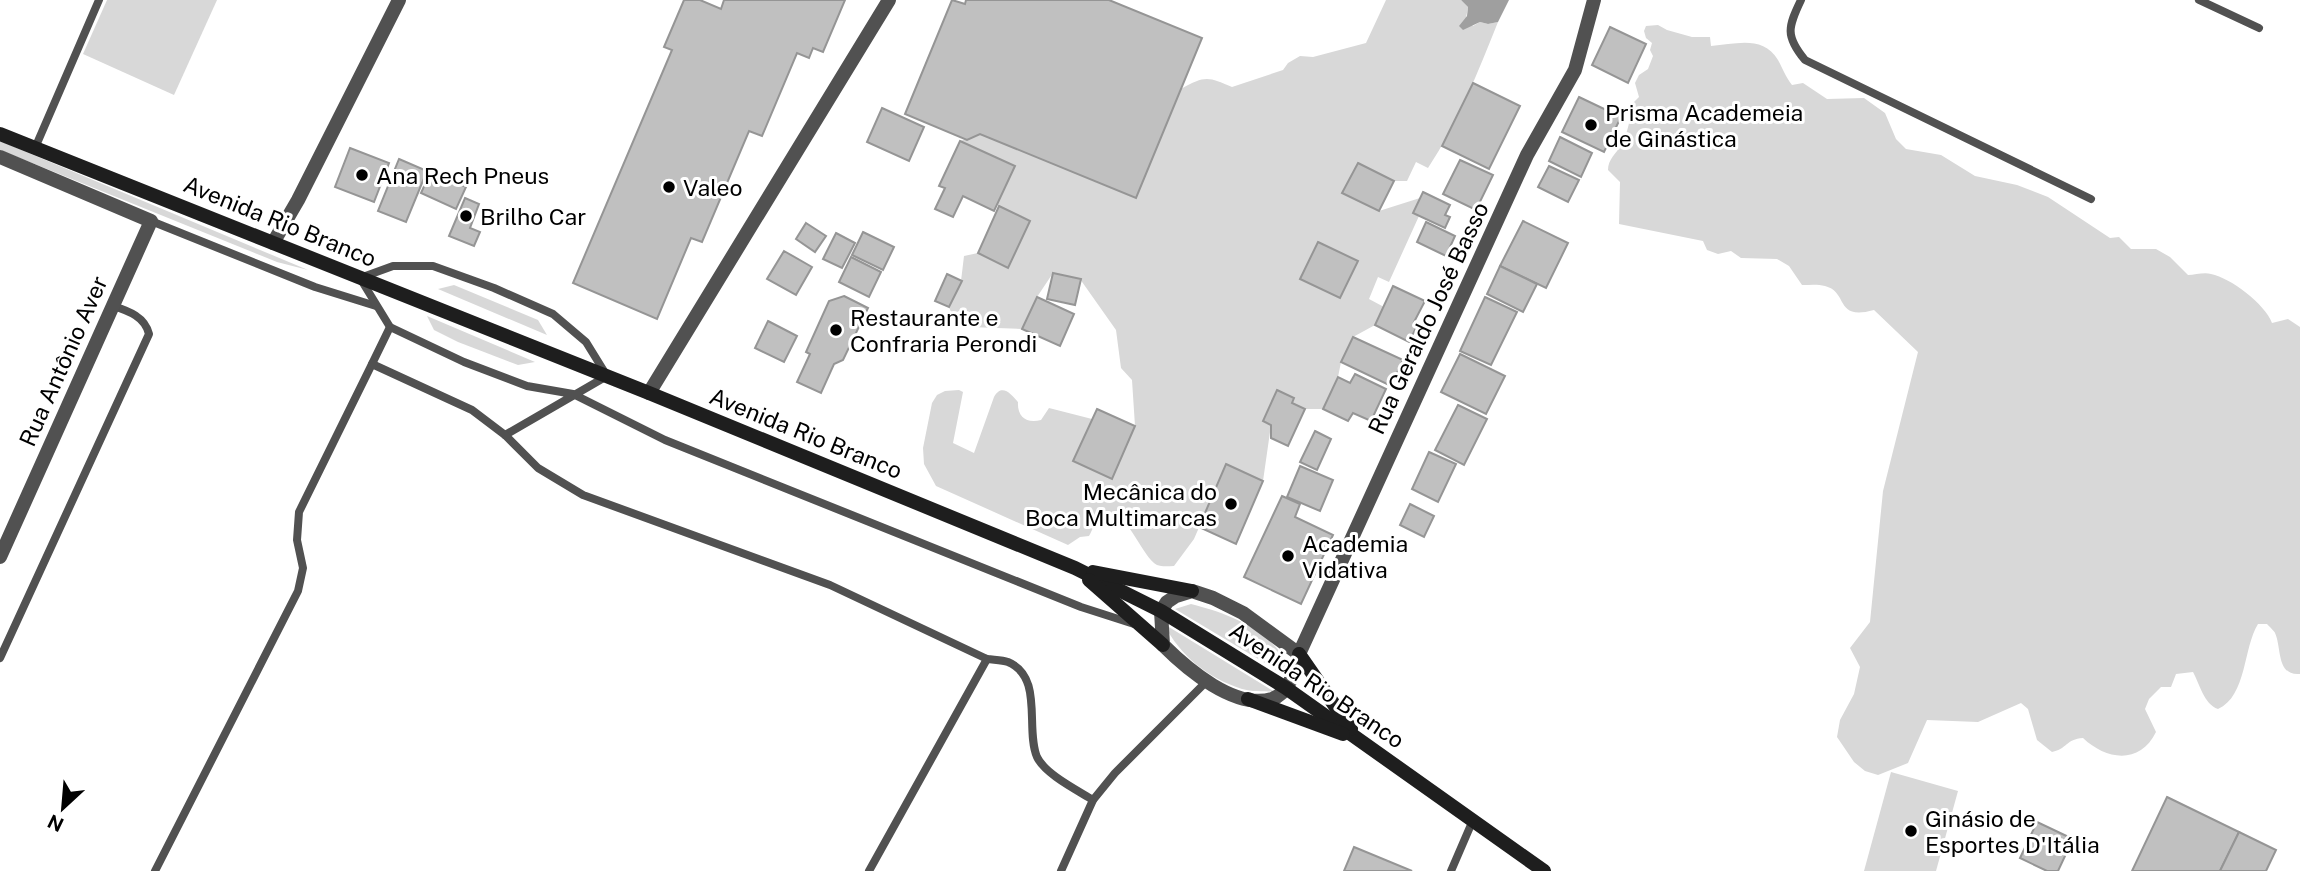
<svg xmlns="http://www.w3.org/2000/svg" width="2300" height="871" font-family="'Public Sans',sans-serif">
<rect width="100%" height="100%" fill="#fff"/>
<g fill="#d8d8d8">
<polygon points="107,0 217,0 174,95 83,54"/>
<path d="M 1386,0 L 1461,0 L 1468,7 L 1466,18 L 1473,26 L 1480,22 L 1488,24 L 1498,22 C 1478,72 1458,123 1428,168 L 1416,162 L 1407,181 L 1394,181 L 1358,163 L 1343,193 L 1379,211 L 1420,198 L 1413,213 L 1419,216 L 1389,282 L 1378,277 L 1369,299 L 1384,307 L 1375,325 L 1353,337 L 1341,362 L 1338,377 L 1323,409 L 1305,409 L 1292,403 L 1293,398 L 1277,390 L 1263,420 L 1271,425 L 1263,481 L 1226,465 L 1194,539 L 1174,566 C 1169,566 1162,567 1157,565 C 1139,556 1120,486 1094,526 C 1092,529 1091,533 1089,536 L 1080,537 L 1068,545 L 936,486 L 924,464 L 923,448 L 932,403 L 937,395 L 945,391 L 959,390 L 963,392 L 953,443 L 974,453 L 994,397 C 1002,383 1011,394 1018,402 C 1017,417 1027,424 1041,420 L 1049,408 L 1092,419 L 1073,461 L 1111,478 L 1135,426 L 1132,380 L 1121,368 L 1116,330 L 1080,279 L 1053,273 L 1037,297 L 1022,329 L 969,327 L 955,322 L 949,307 L 961,281 L 964,256 L 978,253 L 1008,267 L 1030,221 L 997,205 L 1015,166 L 960,141 L 980,134 L 1136,198 L 1181,89 C 1205,75 1209,77 1232,87 L 1283,70 L 1288,63 L 1300,56 L 1313,57 L 1366,43 Z"/>
<path d="M 1658,25 L 1667,30 L 1692,37 L 1710,37 L 1711,46 C 1736,44 1763,35 1778,60 C 1783,69 1785,76 1792,85 L 1803,83 L 1827,99 L 1864,98 L 1885,113 L 1896,139 L 1906,149 L 1941,155 L 1975,176 L 2017,185 L 2048,197 L 2110,238 L 2119,237 L 2131,249 L 2156,249 L 2170,257 L 2188,275 C 2195,275 2204,272 2211,274 C 2231,278 2265,304 2272,323 L 2288,319 L 2300,327 L 2300,674 C 2276,676 2282,648 2275,633 C 2275,632 2268,625 2267,624 L 2258,624 C 2243,648 2247,696 2218,709 C 2204,704 2200,685 2193,672 L 2176,674 L 2171,687 L 2161,687 L 2149,699 L 2145,709 L 2156,732 C 2140,765 2106,760 2083,738 C 2066,739 2067,749 2052,752 L 2037,740 L 2028,709 L 2021,703 L 1978,722 L 1927,720 L 1908,763 L 1878,775 L 1865,771 L 1854,762 L 1837,737 L 1840,720 L 1854,694 L 1860,667 L 1850,648 L 1870,622 L 1883,491 L 1918,352 L 1874,310 C 1834,321 1849,292 1825,286 C 1818,284 1809,285 1802,285 L 1789,266 L 1777,259 L 1741,258 L 1731,251 L 1718,254 L 1707,250 L 1703,241 L 1619,224 L 1620,182 L 1608,170 C 1608,159 1616,154 1621,145 C 1628,133 1631,117 1631,105 L 1639,97 L 1635,83 L 1639,75 L 1648,69 L 1653,56 L 1650,50 L 1652,43 L 1646,38 L 1644,31 L 1646,26 Z"/>
<polygon points="0,141 308,270 277,262 0,150"/>
<polygon points="454,285 538,320 547,335 438,289"/>
<polygon points="427,316 535,362 518,365 458,342 434,330"/>
<path d="M 1191,604 C 1223,612 1269,628 1285,661 C 1287,665 1287,672 1288,677 L 1175,609 Z"/>
<path d="M 1164,624 L 1275,692 C 1265,691 1252,692 1242,689 C 1208,678 1180,656 1164,624 Z"/>
<polygon points="1891,772 1958,791 1936,871 1864,871"/>
</g>
<polygon fill="#9f9f9f" points="1461,0 1509,0 1498,22 1488,24 1480,22 1463,30 1459,26 1467,16 1468,7"/>
<g fill="#c0c0c0" stroke="#959595" stroke-width="2">
<polygon points="684,0 700,0 721,9 724,0 845,0 823,52 813,48 809,58 797,53 762,136 749,131 702,242 691,238 657,319 573,283 672,50 664,47"/>
<polygon points="952,0 965,4 966,0 1109,0 1202,38 1136,198 980,134 967,140 905,114"/>
<polygon points="1610,27 1646,44 1628,83 1592,65"/>
<polygon points="1473,83 1520,106 1489,169 1442,146"/>
<polygon points="1579,97 1621,117 1604,152 1562,132"/>
<polygon points="882,108 924,127 909,161 867,142"/>
<polygon points="1560,137 1592,153 1581,177 1549,161"/>
<polygon points="960,141 1015,166 994,211 963,196 953,217 935,209 945,188 939,186"/>
<polygon points="350,148 389,163 374,202 335,187"/>
<polygon points="399,159 427,171 406,222 378,211"/>
<polygon points="1460,160 1493,175 1476,210 1443,194"/>
<polygon points="1358,163 1394,181 1379,211 1342,193"/>
<polygon points="1549,166 1579,180 1568,202 1538,187"/>
<polygon points="431,171 466,187 456,209 421,193"/>
<polygon points="1423,192 1450,205 1445,215 1450,217 1445,228 1413,213"/>
<polygon points="465,198 479,204 470,228 480,232 474,246 449,236"/>
<polygon points="999,206 1030,221 1008,268 978,253"/>
<polygon points="1523,221 1568,243 1546,288 1500,266"/>
<polygon points="1426,222 1455,236 1446,256 1417,242"/>
<polygon points="806,223 826,236 815,252 796,239"/>
<polygon points="863,232 894,247 883,270 852,255"/>
<polygon points="836,233 855,243 842,268 823,259"/>
<polygon points="1318,242 1358,261 1340,298 1300,279"/>
<polygon points="784,251 812,267 796,295 767,279"/>
<polygon points="851,257 881,272 869,297 839,282"/>
<polygon points="1500,266 1537,284 1523,312 1487,294"/>
<polygon points="1053,273 1081,279 1075,305 1047,299"/>
<polygon points="947,274 962,281 949,307 935,301"/>
<polygon points="1393,286 1425,301 1414,322 1418,324 1409,342 1375,325"/>
<polygon points="844,296 868,308 843,360 834,364 821,393 797,382 810,354 806,352 829,301"/>
<polygon points="1037,297 1074,314 1060,346 1022,329"/>
<polygon points="1485,297 1517,312 1491,365 1460,351"/>
<polygon points="768,321 797,336 784,362 755,348"/>
<polygon points="1353,337 1403,360 1391,386 1341,362"/>
<polygon points="1460,354 1505,376 1486,414 1441,392"/>
<polygon points="1355,374 1386,389 1371,421 1353,413 1348,421 1323,409 1338,377 1350,383"/>
<polygon points="1277,390 1294,398 1292,403 1305,409 1288,446 1271,438 1271,425 1263,421"/>
<polygon points="1458,405 1487,419 1464,465 1435,450"/>
<polygon points="1097,409 1135,426 1112,479 1073,461"/>
<polygon points="1315,431 1331,439 1317,470 1300,462"/>
<polygon points="1429,452 1456,464 1438,502 1412,489"/>
<polygon points="1226,464 1263,481 1236,544 1199,527"/>
<polygon points="1300,466 1333,480 1320,511 1287,497"/>
<polygon points="1282,496 1300,504 1295,517 1333,535 1301,604 1244,577"/>
<polygon points="1410,504 1434,516 1424,537 1400,525"/>
<polygon points="2167,797 2239,832 2220,871 2132,871"/>
<polygon points="2037,822 2073,839 2058,871 2047,871 2020,858"/>
<polygon points="2239,832 2276,850 2266,871 2220,871"/>
<polygon points="1354,847 1412,871 1344,871"/>
</g>
<g fill="none" stroke-linecap="round" stroke-linejoin="round">
<g stroke="#515151" stroke-width="8">
<path d="M 1801,0 C 1788,27 1785,36 1805,60 L 2091,199"/>
<polyline points="2199,0 2259,28"/>
<polyline points="35,148 99,0"/>
<polyline points="151,221 315,287 376,306"/>
<polyline points="372,364 390,327"/>
<polyline points="505,435 607,376 586,342 553,314 494,288 433,266 393,266 360,278 390,327 464,362 527,386 573,394 665,440 1081,607 1134,624"/>
<path d="M 0,658 L 149,334 C 145,317 129,311 113,306"/>
<path d="M 155,871 L 298,591 L 303,568 L 297,540 L 299,512 L 372,364 L 472,410 L 505,435 L 538,468 L 583,495 L 830,585 L 987,659 C 994,660 1002,660 1008,662 C 1044,677 1025,729 1037,757 C 1045,774 1077,790 1093,800"/>
<polyline points="869,871 987,659"/>
<polyline points="1061,871 1093,800 1115,773 1206,682"/>
<polyline points="1451,871 1473,820"/>
</g>
<g stroke="#515151" stroke-width="14">
<polyline points="0,157 151,221 0,557"/>
<polyline points="273,243 298,200 399,0"/>
<polyline points="649,393 889,0"/>
<path d="M 1299,654 L 1243,613 L 1213,598 L 1192,591 L 1176,596 L 1167,602 L 1161,611 L 1163,645 C 1187,669 1235,710 1272,699 C 1290,693 1295,669 1299,654 L 1527,155 L 1575,70 L 1594,0"/>
</g>
<g stroke="#1e1e1e" stroke-width="14">
<polyline points="0,134 649,393 1075,568 1161,611 1286,688 1544,871"/>
<polyline points="1093,572 1192,591"/>
<polyline points="1089,580 1163,645"/>
<polyline points="1299,654 1351,729"/>
<polyline points="1248,699 1343,734"/>
</g>
</g>
<g fill="#000" stroke="#fff" stroke-width="2.5">
<circle cx="1591" cy="125" r="7"/>
<circle cx="362" cy="175" r="7"/>
<circle cx="669" cy="187" r="7"/>
<circle cx="466" cy="216" r="7"/>
<circle cx="836" cy="330" r="7"/>
<circle cx="1231" cy="504" r="7"/>
<circle cx="1288" cy="556" r="7"/>
<circle cx="1911" cy="831" r="7"/>
</g>
<g text-anchor="middle" dominant-baseline="central" stroke-width="6" stroke-linejoin="round" paint-order="stroke">
<g font-size="23" fill="#000" stroke="#fff" text-anchor="start">
<text x="1605" y="112">Prisma Academeia<tspan x="1605" dy="26">de Ginástica</tspan></text>
<text x="376" y="175">Ana Rech Pneus</text>
<text x="683" y="187">Valeo</text>
<text x="480" y="216">Brilho Car</text>
<text x="850" y="317">Restaurante e<tspan x="850" dy="26">Confraria Perondi</tspan></text>
<text x="1217" y="491" text-anchor="end">Mecânica do<tspan x="1217" dy="26">Boca Multimarcas</tspan></text>
<text x="1302" y="543">Academia<tspan x="1302" dy="26">Vidativa</tspan></text>
<text x="1925" y="818">Ginásio de<tspan x="1925" dy="26">Esportes D'Itália</tspan></text>
</g>
<g font-size="23" fill="#000" stroke="#fff">
<text transform="translate(280 221) rotate(22)">Avenida Rio Branco</text>
<text transform="translate(1428 318) rotate(-65)">Rua Geraldo José Basso</text>
<text transform="translate(63 361) rotate(-66)">Rua Antônio Aver</text>
<text transform="translate(806 433) rotate(22)">Avenida Rio Branco</text>
<text transform="translate(1317 685) rotate(34)">Avenida Rio Branco</text>
</g>
</g>
<g transform="translate(63 808) rotate(206)" stroke="#ffffff" stroke-width="5" paint-order="stroke">
<path d="M0-5L12 26L0 18L-12 26Z" fill="#000000"/>
<text y="-10" font-size="19" font-weight="bold" text-anchor="middle" fill="#000000">N</text>
</g>
</svg>
